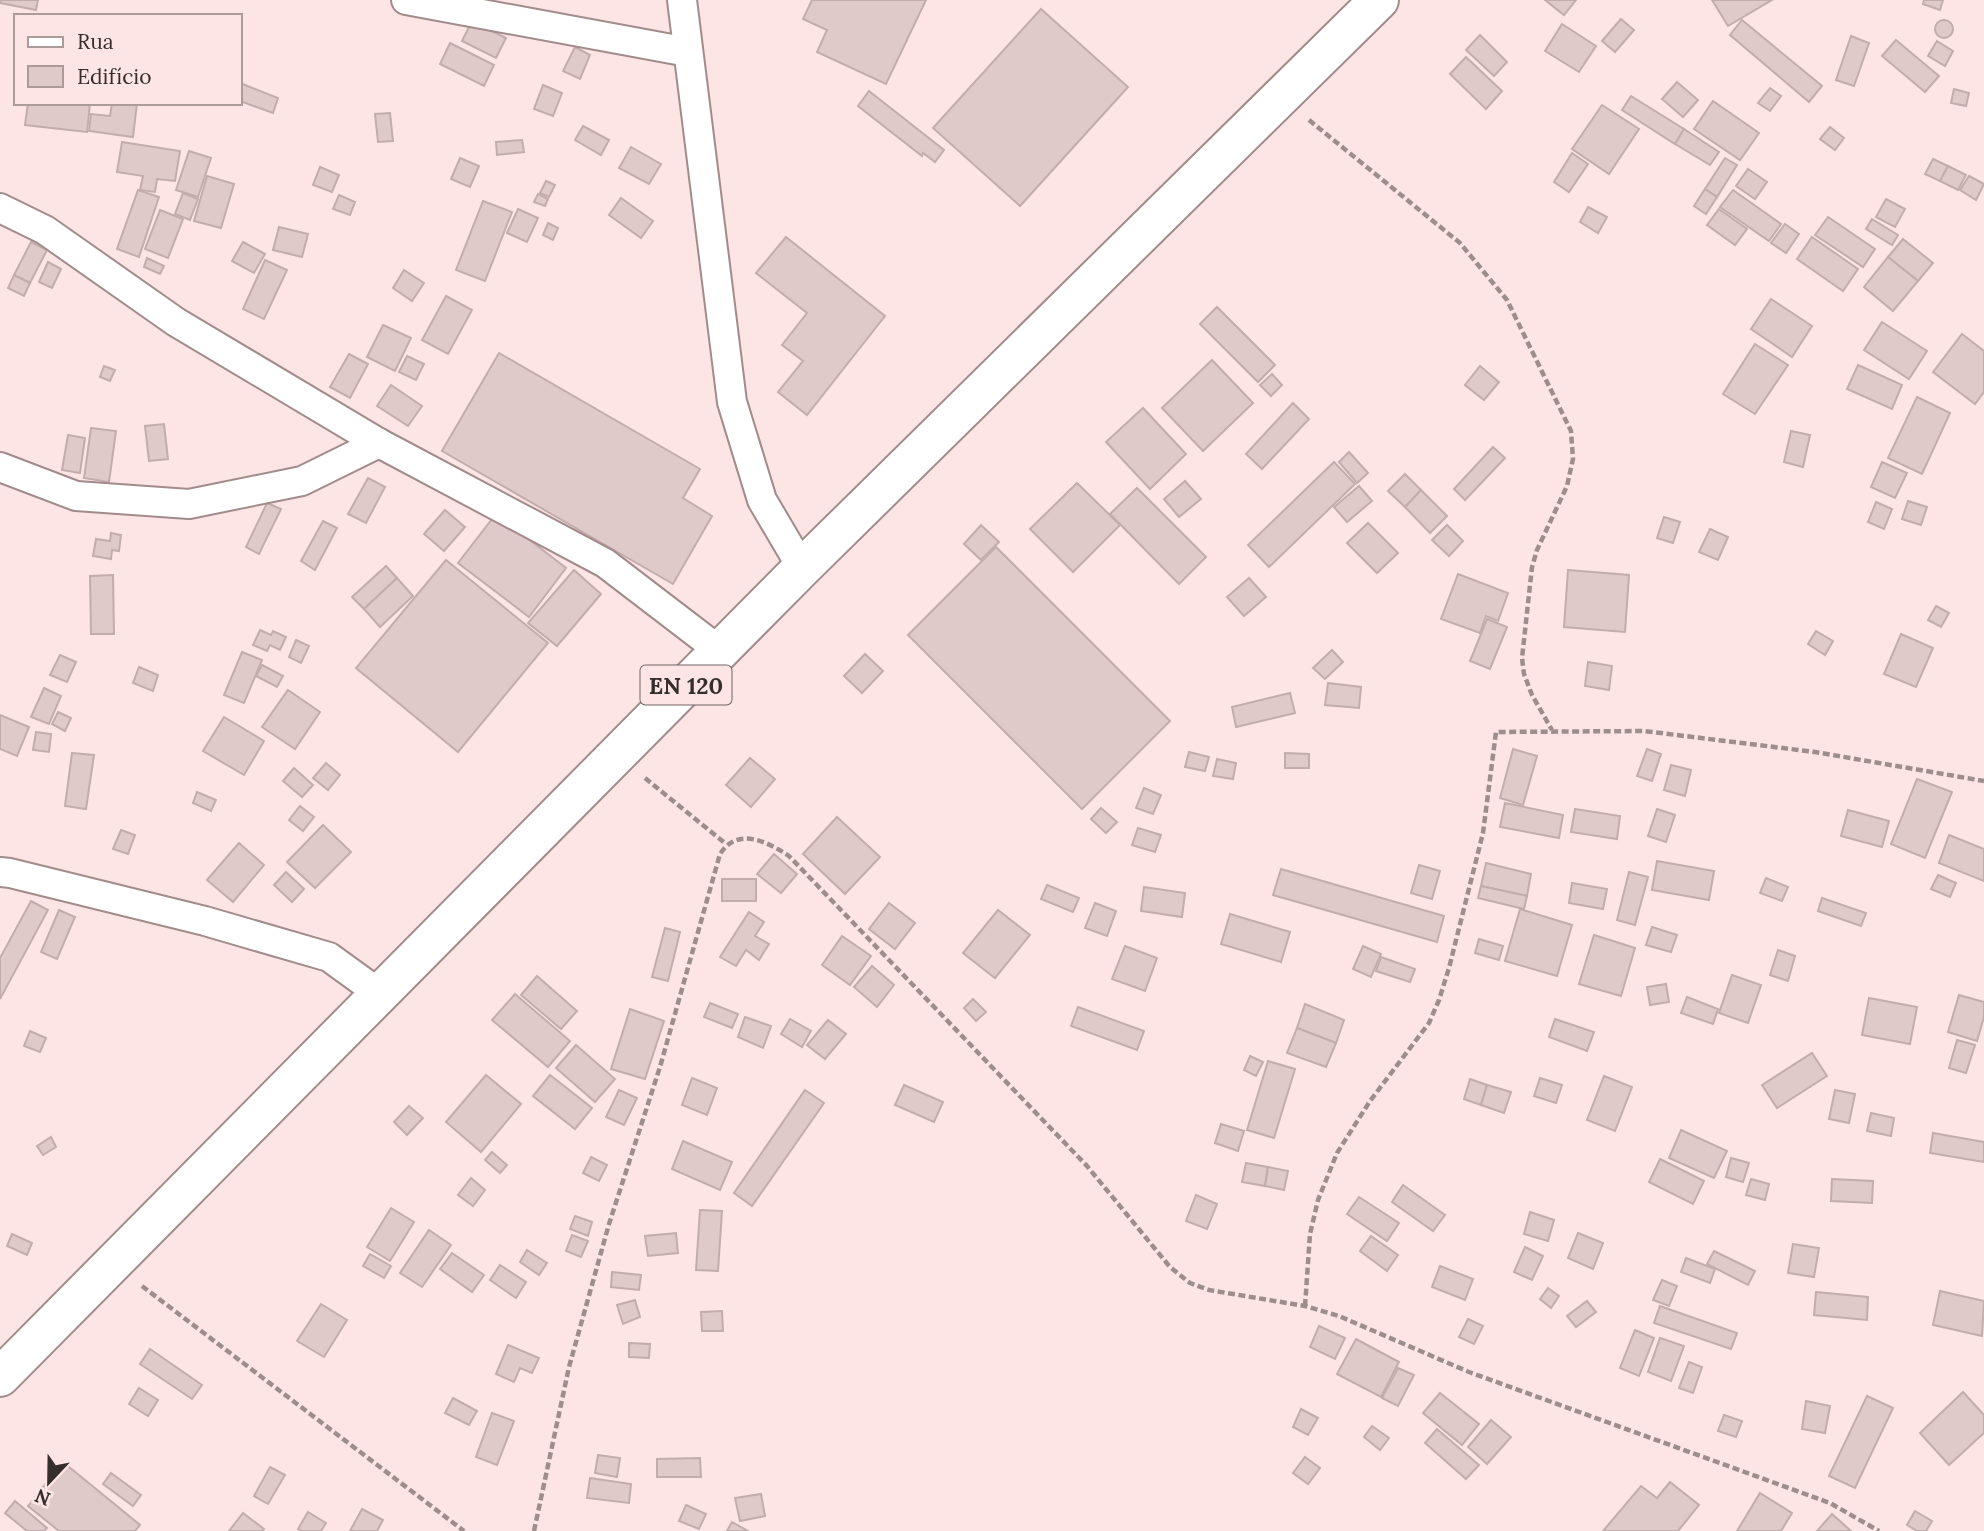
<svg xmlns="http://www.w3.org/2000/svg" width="1984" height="1531" font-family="Lora,serif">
<rect width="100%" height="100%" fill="#fce5e4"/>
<g fill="#e0c9c9" stroke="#c3adac" stroke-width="2">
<polygon points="0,0 38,0 36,10 0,3"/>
<polygon points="812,0 926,0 886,84 817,52 827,30 803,19"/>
<polygon points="1545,0 1576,0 1564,15"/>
<polygon points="1712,0 1772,0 1728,26"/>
<polygon points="1924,0 1943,0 1940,10 1923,4"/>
<polygon points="1041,9 1128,87 1020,206 933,128"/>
<polygon points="1621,19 1634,30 1615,52 1602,41"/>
<polygon points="1742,20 1822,86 1809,102 1730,35"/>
<circle cx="1944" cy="29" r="9"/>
<polygon points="472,21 506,38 496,58 462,41"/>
<polygon points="1562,24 1596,46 1579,72 1545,51"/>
<polygon points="1480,35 1507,62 1494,76 1466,50"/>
<polygon points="1851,36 1869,43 1854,86 1836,80"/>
<polygon points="1896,40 1939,76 1925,92 1882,56"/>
<polygon points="1937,41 1953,51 1945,66 1928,56"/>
<polygon points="450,43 494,65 484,86 440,64"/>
<polygon points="575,47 590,55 580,79 563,71"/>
<polygon points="1466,57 1502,91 1486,109 1450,74"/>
<polygon points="1677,82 1698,100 1683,117 1662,99"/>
<polygon points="240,83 278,98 273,113 240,101"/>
<polygon points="543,85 562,93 553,116 534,109"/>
<polygon points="1770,88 1781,96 1770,111 1758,103"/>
<polygon points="1954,89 1969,93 1966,106 1951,103"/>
<polygon points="869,91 944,150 935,162 923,153 922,156 858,106"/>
<polygon points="1631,96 1684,129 1675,144 1622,110"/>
<polygon points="1713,101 1759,133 1740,160 1694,129"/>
<polygon points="28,103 90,103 87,132 25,125"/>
<polygon points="112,103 137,103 133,137 89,131 91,114 110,116"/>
<polygon points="1602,105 1639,129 1609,174 1572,149"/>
<polygon points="390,113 393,141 378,142 375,114"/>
<polygon points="583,126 609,140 601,155 575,140"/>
<polygon points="1830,127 1844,138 1835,150 1820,139"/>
<polygon points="1684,129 1719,152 1710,165 1675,144"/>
<polygon points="522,140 524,152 497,155 496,142"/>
<polygon points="122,142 180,151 175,181 157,179 155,192 140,190 143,176 117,172"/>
<polygon points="631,147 661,164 649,184 619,168"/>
<polygon points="189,151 211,158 198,197 176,190"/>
<polygon points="1572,153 1588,164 1569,192 1554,182"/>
<polygon points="460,158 479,166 470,187 451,179"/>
<polygon points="1725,158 1737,165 1717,197 1705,189"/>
<polygon points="1933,159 1948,166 1940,181 1925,174"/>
<polygon points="1948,166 1966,175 1958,190 1940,181"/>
<polygon points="320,167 339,175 332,192 313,185"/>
<polygon points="1748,169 1767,182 1755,199 1736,186"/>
<polygon points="207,176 234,184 221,228 194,221"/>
<polygon points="1969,176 1984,184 1976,200 1960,190"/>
<polygon points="546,181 555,185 549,197 540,193"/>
<polygon points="1705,189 1717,197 1706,214 1694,206"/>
<polygon points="138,190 159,197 139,257 117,249"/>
<polygon points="1733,190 1781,224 1769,241 1720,207"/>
<polygon points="183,193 198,199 190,220 175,214"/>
<polygon points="538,194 548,199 545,206 534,202"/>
<polygon points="339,195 355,202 350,215 333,209"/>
<polygon points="621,198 653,221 641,238 609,215"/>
<polygon points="1886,199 1905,209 1895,227 1876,217"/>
<polygon points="483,201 512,212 485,281 456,270"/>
<polygon points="1588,207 1607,217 1598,233 1580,222"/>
<polygon points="518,209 538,218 527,242 507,233"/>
<polygon points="1719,209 1747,229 1735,245 1707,225"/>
<polygon points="160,210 183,219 168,258 145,249"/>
<polygon points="1828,217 1875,249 1863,267 1815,235"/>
<polygon points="1872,219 1898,235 1892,245 1866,229"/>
<polygon points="548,223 558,228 553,240 543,235"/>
<polygon points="1785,224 1799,234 1786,253 1771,243"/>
<polygon points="279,227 308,234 302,257 273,250"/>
<polygon points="786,237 885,316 807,415 778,392 803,361 782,345 807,313 756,273"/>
<polygon points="1812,237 1858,269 1843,291 1797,259"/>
<polygon points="1903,239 1933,263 1918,281 1888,257"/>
<polygon points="31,242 47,250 30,283 14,275"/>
<polygon points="243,242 265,254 254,273 232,261"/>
<polygon points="1888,257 1918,281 1893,311 1864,287"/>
<polygon points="147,258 164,266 160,274 144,267"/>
<polygon points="265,260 287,270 264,319 243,309"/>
<polygon points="48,262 61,269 52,288 39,282"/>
<polygon points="404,270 424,283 412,301 393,288"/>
<polygon points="14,275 30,283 24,296 8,288"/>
<polygon points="446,296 472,310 448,354 422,340"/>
<polygon points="1771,299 1812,326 1792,357 1751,329"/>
<polygon points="1217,307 1275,365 1258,382 1200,324"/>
<polygon points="1882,322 1927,351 1909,379 1864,350"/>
<polygon points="383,325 411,338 395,371 367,357"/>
<polygon points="1962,334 1984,351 1984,392 1975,404 1933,372"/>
<polygon points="1755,344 1788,365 1755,414 1723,394"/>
<polygon points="499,353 700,469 683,498 712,516 673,584 442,451"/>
<polygon points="349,354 368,364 350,398 330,387"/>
<polygon points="407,356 424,364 416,380 399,372"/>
<polygon points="1212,360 1253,403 1203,451 1162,408"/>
<polygon points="1858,365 1902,385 1892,409 1847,389"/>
<polygon points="104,366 115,370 110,381 100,377"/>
<polygon points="1480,366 1499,382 1484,400 1465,385"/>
<polygon points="1272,374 1282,385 1271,396 1260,385"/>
<polygon points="391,385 422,406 408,426 377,406"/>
<polygon points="1917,397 1950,413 1922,474 1888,458"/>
<polygon points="1293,403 1309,419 1262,469 1246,454"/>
<polygon points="1143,408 1186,454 1150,489 1106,442"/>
<polygon points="164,424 168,459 149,461 145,426"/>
<polygon points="91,428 116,431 109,482 84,478"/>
<polygon points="1791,431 1810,435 1803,467 1784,462"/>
<polygon points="68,435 85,438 80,473 62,470"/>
<polygon points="1493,447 1505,458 1465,500 1454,489"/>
<polygon points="1349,452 1368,473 1357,483 1339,462"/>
<polygon points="1334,462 1355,484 1269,567 1248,545"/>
<polygon points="1882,462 1907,473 1895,498 1871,487"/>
<polygon points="1405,474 1421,490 1405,507 1388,491"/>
<polygon points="368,478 385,487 366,523 348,514"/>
<polygon points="1185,481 1201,499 1179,517 1164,499"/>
<polygon points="1077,483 1120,525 1073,572 1030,529"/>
<polygon points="1359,486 1372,501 1347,522 1334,507"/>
<polygon points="1137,488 1206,557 1179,584 1110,514"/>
<polygon points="1421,490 1447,516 1430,533 1405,507"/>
<polygon points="1908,501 1927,507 1921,525 1902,519"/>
<polygon points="1876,502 1892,509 1884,529 1868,522"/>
<polygon points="267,503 281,509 259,554 246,547"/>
<polygon points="445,510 465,527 444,551 424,534"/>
<polygon points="496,514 566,568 529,617 458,563"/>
<polygon points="1664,517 1680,522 1673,543 1657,538"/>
<polygon points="323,521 337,528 315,570 301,561"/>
<polygon points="1368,523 1398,553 1377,573 1347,543"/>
<polygon points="981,525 999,542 981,560 964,544"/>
<polygon points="1447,525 1463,541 1449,556 1432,540"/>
<polygon points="1710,529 1728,537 1718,560 1699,552"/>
<polygon points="111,533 121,535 119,551 112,550 111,559 93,556 96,539 110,541"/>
<polygon points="996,547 1170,721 1082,809 908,635"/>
<polygon points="446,560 548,643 458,752 356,668"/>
<polygon points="386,566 397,578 364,609 352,597"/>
<polygon points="574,570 601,594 557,646 528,623"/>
<polygon points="1568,570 1629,575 1625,632 1564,627"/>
<polygon points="1458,574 1508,593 1498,621 1486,616 1480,633 1441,619"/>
<polygon points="113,575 114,634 91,634 90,576"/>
<polygon points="397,578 413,596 380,627 364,609"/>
<polygon points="1249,578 1266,597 1244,616 1227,597"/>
<polygon points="1936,606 1949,613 1941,627 1928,620"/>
<polygon points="1487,619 1507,627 1490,669 1470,661"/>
<polygon points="260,630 271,635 273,631 286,637 280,650 270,645 267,651 253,645"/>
<polygon points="1816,631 1833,641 1825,655 1808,644"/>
<polygon points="1901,634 1933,648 1916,687 1884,674"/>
<polygon points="296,640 309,646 301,663 289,657"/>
<polygon points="1332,650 1343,662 1325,679 1313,668"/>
<polygon points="242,652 262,660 244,703 224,695"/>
<polygon points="865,654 883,671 862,693 844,676"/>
<polygon points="60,655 76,662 67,682 50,675"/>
<polygon points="1588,662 1612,666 1609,690 1585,686"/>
<polygon points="262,665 283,676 277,687 256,676"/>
<polygon points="139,667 158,675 153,691 133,683"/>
<polygon points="1328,683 1361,687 1359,708 1325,705"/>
<polygon points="44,688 61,696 49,724 31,717"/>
<polygon points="288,690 320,712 295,749 262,727"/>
<polygon points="1290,693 1295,713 1236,727 1232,707"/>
<polygon points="58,712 71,718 65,731 52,724"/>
<polygon points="0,715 29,727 17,756 0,749"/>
<polygon points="224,717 264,741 244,775 203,751"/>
<polygon points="36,732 51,734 49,752 33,750"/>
<polygon points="1513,749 1537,756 1523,805 1500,798"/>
<polygon points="1647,749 1661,754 1652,781 1637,776"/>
<polygon points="1189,752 1209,757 1205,771 1185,767"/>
<polygon points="72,753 94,755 86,809 65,806"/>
<polygon points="1285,753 1309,754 1309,768 1285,768"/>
<polygon points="750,758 775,779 751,807 726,785"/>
<polygon points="1217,759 1236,763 1233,779 1213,776"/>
<polygon points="326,763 340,775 328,790 313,778"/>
<polygon points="1671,765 1691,770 1685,796 1664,790"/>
<polygon points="294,768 313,785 302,797 283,781"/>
<polygon points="1917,779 1952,792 1925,858 1891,844"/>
<polygon points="1144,788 1161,795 1153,814 1136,808"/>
<polygon points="197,792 216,800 211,811 193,803"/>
<polygon points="1505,803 1563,815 1559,838 1500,827"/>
<polygon points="300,806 314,817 303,831 289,820"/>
<polygon points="1101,808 1117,822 1106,833 1091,819"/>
<polygon points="1575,809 1620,816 1617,839 1571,832"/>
<polygon points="1657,809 1675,815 1666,842 1648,836"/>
<polygon points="1848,810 1889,821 1882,847 1841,836"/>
<polygon points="837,817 880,857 845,894 803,854"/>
<polygon points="323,825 351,852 315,888 287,862"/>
<polygon points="1138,828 1161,835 1155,852 1132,845"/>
<polygon points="121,830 135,835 128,854 113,849"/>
<polygon points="1949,835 1984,849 1984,881 1939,863"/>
<polygon points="239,843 264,865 233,902 207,880"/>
<polygon points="774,854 797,874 781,893 757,874"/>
<polygon points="1657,861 1714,871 1709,900 1652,890"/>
<polygon points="1486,863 1531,874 1527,896 1481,886"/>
<polygon points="1419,865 1440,871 1432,899 1411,893"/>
<polygon points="1281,869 1444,916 1437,942 1273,895"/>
<polygon points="286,872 304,889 292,902 274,885"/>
<polygon points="1629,872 1648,877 1635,925 1617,920"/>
<polygon points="1938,875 1956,883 1950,897 1931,889"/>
<polygon points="1766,878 1788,887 1782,901 1760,893"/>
<rect x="722" y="879" width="34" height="22"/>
<polygon points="1572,883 1607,889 1603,909 1569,903"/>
<polygon points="1047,885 1079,898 1073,912 1041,899"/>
<polygon points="1481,886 1527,896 1524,909 1478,898"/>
<polygon points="1144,887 1185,893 1182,917 1141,911"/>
<polygon points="1822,898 1866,913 1861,926 1818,911"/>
<polygon points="31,901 48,910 0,999 0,958"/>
<polygon points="889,903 915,923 895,949 869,929"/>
<polygon points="1095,903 1116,911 1107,936 1085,928"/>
<polygon points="1520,909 1572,925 1557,976 1505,961"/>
<polygon points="59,910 75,917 57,959 41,952"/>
<polygon points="998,910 1030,935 995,978 963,953"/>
<polygon points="749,912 764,922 755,936 769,944 759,960 746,950 736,966 720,957"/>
<polygon points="1230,914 1290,932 1281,962 1221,944"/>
<polygon points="1652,927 1677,935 1671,952 1646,945"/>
<polygon points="665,928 680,932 668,981 652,977"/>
<polygon points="1594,935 1635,948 1621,996 1579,984"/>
<polygon points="842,936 871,956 850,985 822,965"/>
<polygon points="1479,939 1503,946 1499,960 1475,953"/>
<polygon points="1125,946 1157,958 1145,991 1112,979"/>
<polygon points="1363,946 1381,954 1371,977 1353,969"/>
<polygon points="1778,950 1795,956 1788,981 1770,975"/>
<polygon points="1381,957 1415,969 1410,982 1376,971"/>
<polygon points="872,966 894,985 877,1007 854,987"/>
<polygon points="1732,975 1761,985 1748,1023 1719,1013"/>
<polygon points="537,976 577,1011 561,1029 521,995"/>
<polygon points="1666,984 1669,1002 1650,1005 1647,987"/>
<polygon points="515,994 570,1041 548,1067 492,1020"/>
<polygon points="1959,995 1984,1002 1984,1017 1977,1041 1948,1032"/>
<polygon points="1687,997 1718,1009 1713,1024 1681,1013"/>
<polygon points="1869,998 1917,1007 1910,1044 1862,1035"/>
<polygon points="973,999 986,1012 976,1021 964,1008"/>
<polygon points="710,1003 738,1014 732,1028 704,1017"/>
<polygon points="1305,1004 1344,1020 1336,1043 1297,1028"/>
<polygon points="1078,1007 1144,1031 1137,1050 1071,1026"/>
<polygon points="630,1009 664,1021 645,1079 611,1069"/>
<polygon points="745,1017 771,1026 763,1048 738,1037"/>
<polygon points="790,1019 811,1031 802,1047 781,1034"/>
<polygon points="1555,1019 1594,1032 1587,1051 1549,1037"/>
<polygon points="828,1020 846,1034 825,1059 807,1045"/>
<polygon points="1297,1028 1336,1043 1326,1067 1287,1053"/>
<polygon points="30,1031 46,1038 40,1052 24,1046"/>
<polygon points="1957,1040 1975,1045 1966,1073 1949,1068"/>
<polygon points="576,1045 615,1079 595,1102 556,1068"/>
<polygon points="1812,1053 1827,1076 1777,1108 1762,1085"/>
<polygon points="1250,1056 1263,1062 1256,1076 1244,1070"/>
<polygon points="1268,1061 1295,1069 1274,1138 1247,1130"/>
<polygon points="486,1075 521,1104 481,1152 446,1122"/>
<polygon points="550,1075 592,1108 575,1129 533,1096"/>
<polygon points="1604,1076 1632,1087 1615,1131 1587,1120"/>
<polygon points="692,1078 717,1088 707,1115 682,1105"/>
<polygon points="1540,1078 1562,1085 1556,1103 1534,1096"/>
<polygon points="1470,1079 1487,1085 1481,1105 1464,1099"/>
<polygon points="904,1085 943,1102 934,1122 895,1105"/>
<polygon points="1487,1085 1511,1092 1504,1113 1481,1105"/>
<polygon points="619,1090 637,1098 624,1125 606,1117"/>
<polygon points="805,1090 824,1103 752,1206 734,1193"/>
<polygon points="1835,1090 1855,1094 1849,1123 1829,1119"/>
<polygon points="409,1106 423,1118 407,1135 394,1122"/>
<polygon points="1871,1113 1894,1118 1891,1136 1867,1131"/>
<polygon points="1221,1124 1244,1131 1238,1151 1215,1143"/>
<polygon points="1681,1130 1727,1151 1714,1178 1669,1158"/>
<polygon points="1933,1133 1984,1142 1984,1162 1930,1153"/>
<polygon points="51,1137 56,1147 43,1155 37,1146"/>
<polygon points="683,1141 732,1162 720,1190 672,1169"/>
<polygon points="492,1152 507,1165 500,1173 485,1160"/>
<polygon points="591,1157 607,1165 599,1181 583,1173"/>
<polygon points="1731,1158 1749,1163 1743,1182 1726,1177"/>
<polygon points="1660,1159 1704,1181 1693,1204 1649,1182"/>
<polygon points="1246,1163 1268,1167 1265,1186 1242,1182"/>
<polygon points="1268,1167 1288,1171 1284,1190 1265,1186"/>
<polygon points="471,1178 485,1190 473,1206 458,1195"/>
<polygon points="1751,1179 1769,1184 1765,1200 1746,1195"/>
<polygon points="1832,1179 1873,1181 1872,1203 1831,1201"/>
<polygon points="1403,1185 1445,1215 1433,1231 1392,1202"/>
<polygon points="1196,1195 1217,1204 1207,1229 1186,1221"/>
<polygon points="1359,1197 1399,1223 1387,1241 1347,1214"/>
<polygon points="391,1208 414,1222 390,1261 367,1247"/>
<polygon points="700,1210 722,1211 718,1271 696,1270"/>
<polygon points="1530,1212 1554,1220 1548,1241 1524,1234"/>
<polygon points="575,1216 592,1222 588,1236 570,1229"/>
<polygon points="429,1230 451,1245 422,1287 400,1273"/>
<polygon points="676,1233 678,1253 648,1256 645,1236"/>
<polygon points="1578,1233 1603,1243 1593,1269 1568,1258"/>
<polygon points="12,1234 32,1243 27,1255 7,1246"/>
<polygon points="572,1235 588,1241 581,1257 566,1251"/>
<polygon points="1371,1236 1398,1255 1387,1271 1360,1251"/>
<polygon points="1793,1244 1819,1248 1814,1277 1788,1273"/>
<polygon points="1525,1247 1543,1256 1532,1280 1514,1272"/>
<polygon points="527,1250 547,1263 539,1275 520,1262"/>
<polygon points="1714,1251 1755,1271 1748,1285 1707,1264"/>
<polygon points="452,1253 484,1275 472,1292 440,1269"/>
<polygon points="370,1254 391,1266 384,1278 363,1266"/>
<polygon points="1686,1258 1715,1269 1710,1283 1681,1272"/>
<polygon points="500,1265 526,1282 516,1298 490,1280"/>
<polygon points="1440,1266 1473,1279 1465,1300 1432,1287"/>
<polygon points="612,1272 641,1275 639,1290 611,1287"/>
<polygon points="1662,1280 1677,1286 1669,1306 1653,1300"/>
<polygon points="1548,1288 1559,1296 1551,1308 1540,1299"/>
<polygon points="1940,1291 1984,1301 1982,1336 1933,1325"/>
<polygon points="1816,1292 1868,1297 1867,1320 1814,1315"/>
<polygon points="635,1300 640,1317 623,1324 617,1305"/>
<polygon points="1587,1301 1596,1312 1576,1327 1567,1316"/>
<polygon points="321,1304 347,1320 324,1357 297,1341"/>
<polygon points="1660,1306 1737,1333 1731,1349 1654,1323"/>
<polygon points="722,1311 723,1331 702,1331 701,1312"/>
<polygon points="1468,1319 1483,1326 1474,1344 1459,1337"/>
<polygon points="1319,1326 1345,1338 1335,1359 1310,1347"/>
<polygon points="1635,1330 1654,1338 1639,1376 1620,1368"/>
<polygon points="1660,1338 1684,1346 1671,1381 1648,1372"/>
<polygon points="1356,1339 1399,1362 1381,1397 1337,1374"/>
<polygon points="629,1343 650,1344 649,1358 629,1357"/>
<polygon points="508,1345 539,1358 532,1373 520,1368 514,1382 496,1374"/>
<polygon points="150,1349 202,1385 192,1399 140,1364"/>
<polygon points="1689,1362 1702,1367 1693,1393 1679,1388"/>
<polygon points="1398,1368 1414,1375 1398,1406 1382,1398"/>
<polygon points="139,1388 158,1400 148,1416 129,1404"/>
<polygon points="1963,1392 1984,1415 1984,1433 1949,1465 1920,1433"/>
<polygon points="1440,1393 1479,1424 1462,1445 1423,1413"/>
<polygon points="1867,1396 1893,1408 1855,1488 1829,1476"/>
<polygon points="453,1398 477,1411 469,1425 445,1413"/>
<polygon points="1806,1401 1830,1406 1825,1433 1802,1429"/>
<polygon points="1301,1409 1318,1418 1308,1435 1293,1427"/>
<polygon points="492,1413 514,1421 497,1465 476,1457"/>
<polygon points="1724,1415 1742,1421 1736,1437 1718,1431"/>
<polygon points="1491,1420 1511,1437 1487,1464 1468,1447"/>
<polygon points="1372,1426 1389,1438 1380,1450 1364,1437"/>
<polygon points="1437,1429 1479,1465 1466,1479 1425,1443"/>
<polygon points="598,1455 620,1458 617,1477 595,1473"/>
<polygon points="1305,1457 1320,1468 1308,1484 1293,1473"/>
<polygon points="700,1458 701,1477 657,1477 657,1459"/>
<polygon points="63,1462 140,1525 135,1531 59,1531 28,1506"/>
<polygon points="270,1467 285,1475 268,1504 254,1496"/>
<polygon points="111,1473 141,1495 133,1506 103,1484"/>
<polygon points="590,1478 631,1484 629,1503 587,1498"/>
<polygon points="1670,1482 1699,1505 1678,1531 1603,1531 1641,1486 1657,1498"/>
<polygon points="1760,1493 1792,1513 1781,1531 1737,1531"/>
<polygon points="761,1494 765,1516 740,1521 735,1498"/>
<polygon points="15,1501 47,1528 44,1531 27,1531 5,1513"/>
<polygon points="686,1505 706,1514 699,1529 679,1521"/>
<polygon points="362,1509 383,1520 377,1531 350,1531"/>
<polygon points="1915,1511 1932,1521 1926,1531 1917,1531 1907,1525"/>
<polygon points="308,1512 326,1523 321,1531 302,1531 298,1529"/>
<polygon points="243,1513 264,1529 262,1531 229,1531"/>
<polygon points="1832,1514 1851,1531 1817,1531"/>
<polygon points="732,1522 748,1531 727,1531"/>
</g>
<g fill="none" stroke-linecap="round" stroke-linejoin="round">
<defs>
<g id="minor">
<polyline points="406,0 688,52"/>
<polyline points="682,0 732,402 762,500 802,568"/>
<polyline points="0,208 45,230 176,322 379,443 605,563 720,651"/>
<polyline points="0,467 76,496 189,504 302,481 379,443"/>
<polyline points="0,872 10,873 205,921 329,957 380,994"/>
</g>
<polyline id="primary" points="0,1377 802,568 1379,0"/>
</defs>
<use href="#minor" stroke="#a18b8b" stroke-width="32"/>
<use href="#primary" stroke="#a18b8b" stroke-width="42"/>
<g stroke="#9e8d8d" stroke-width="4.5" stroke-dasharray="7 3.5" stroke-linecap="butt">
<polyline points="1309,120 1460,243 1507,300 1571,431 1573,459 1567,486 1537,550 1532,567 1522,658 1524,674 1532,695 1552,730"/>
<polyline points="645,778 726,844"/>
<polyline points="142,1286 464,1531"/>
<polyline points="1305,1306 1310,1234 1318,1200 1337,1153 1370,1101 1429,1023 1439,1000 1449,968 1483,833 1496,732 1644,731 1815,752 1984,781"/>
<path d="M 534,1531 L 569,1367 L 609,1224 L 660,1067 L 720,854 C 738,826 768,842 789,856 L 1087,1166 L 1170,1267 L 1190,1283 L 1209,1290 L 1305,1306 L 1339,1316 L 1469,1372 L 1830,1503 L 1879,1531"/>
</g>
<use href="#minor" stroke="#fff" stroke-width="28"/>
<use href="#primary" stroke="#fff" stroke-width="38"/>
</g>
<g text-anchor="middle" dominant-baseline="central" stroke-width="6" stroke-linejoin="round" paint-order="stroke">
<rect fill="#fce5e4" stroke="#716464" stroke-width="2" x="640.5" y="665.5" width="91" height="39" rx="5"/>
<g font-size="23" font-weight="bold" fill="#362d2d">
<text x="686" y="685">EN 120</text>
</g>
</g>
<rect x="14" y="14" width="228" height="91" fill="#fce5e4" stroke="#ad9b9b" stroke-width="2"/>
<rect x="28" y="37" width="35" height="10" fill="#ffffff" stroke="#ad9b9b" stroke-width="2"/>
<text x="77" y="49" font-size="21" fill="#362d2d">Rua</text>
<rect x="28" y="66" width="35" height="21" fill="#e0c9c9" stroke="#ad9b9b" stroke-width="2"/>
<text x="77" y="84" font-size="21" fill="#362d2d">Edifício</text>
<g transform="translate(49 1482) rotate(202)" stroke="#fce5e4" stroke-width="5" paint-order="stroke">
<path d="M0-5L12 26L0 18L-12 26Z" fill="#362d2d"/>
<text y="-10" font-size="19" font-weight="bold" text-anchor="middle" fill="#362d2d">N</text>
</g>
</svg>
